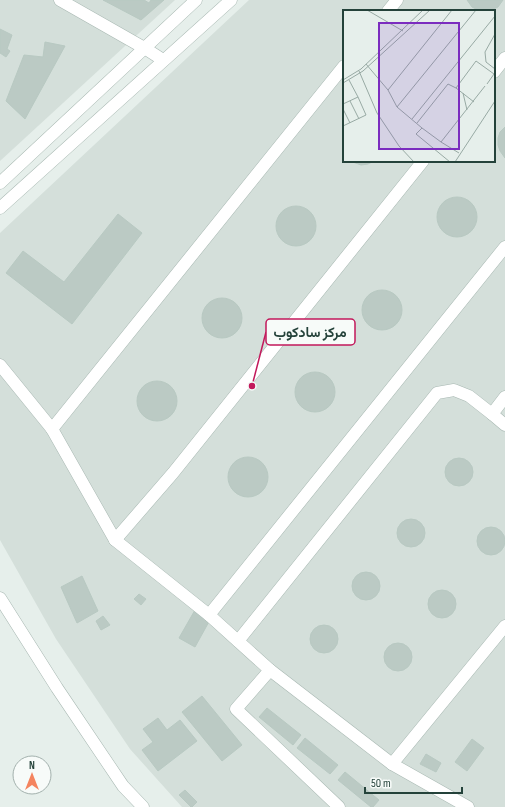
<svg xmlns="http://www.w3.org/2000/svg" width="505" height="807" font-family="'Sofia Sans Condensed',Vazirmatn,sans-serif">
<rect width="100%" height="100%" fill="#e6efeb"/>
<g fill="#d4dfda" fill-rule="evenodd">
<polygon points="0,0 175,0 0,161"/>
<path d="M 249,0 L 505,0 L 505,807 L 182,807 L 130,749 L 56,639 L 0,540 L 0,233 ZM 344,11 L 494,11 L 494,161 L 344,161 Z"/>
</g>
<g fill="#bbcac4" stroke="#b8c9c2">
<polygon points="103,0 144,0 149,3 151,0 164,0 141,20"/>
<polygon points="467,0 503,0 498,7 489,11 478,10 472,7"/>
<polygon points="0,29 12,35 7,49 10,51 6,57 0,53"/>
<polygon points="45,42 65,46 25,119 6,101 24,55 43,57"/>
<polygon points="505,127 505,158 500,151 498,145 498,138 500,132"/>
<polygon points="350,161 374,161 368,164 361,165"/>
<circle cx="457" cy="217" r="20"/>
<circle cx="296" cy="226" r="20"/>
<polygon points="118,214 142,233 72,324 6,273 23,251 64,282"/>
<circle cx="382" cy="310" r="20"/>
<circle cx="222" cy="318" r="20"/>
<circle cx="315" cy="392" r="20"/>
<circle cx="157" cy="401" r="20"/>
<circle cx="248" cy="477" r="20"/>
<circle cx="459" cy="472" r="14"/>
<circle cx="411" cy="533" r="14"/>
<circle cx="491" cy="541" r="14"/>
<circle cx="366" cy="586" r="14"/>
<polygon points="82,576 98,611 77,623 61,587"/>
<circle cx="442" cy="604" r="14"/>
<polygon points="139,594 146,599 141,605 134,599"/>
<polygon points="195,610 211,618 195,647 179,638"/>
<polygon points="103,616 110,625 101,630 96,621"/>
<circle cx="324" cy="639" r="14"/>
<circle cx="398" cy="657" r="14"/>
<polygon points="202,696 242,745 222,761 182,712"/>
<polygon points="267,708 301,735 293,745 259,717"/>
<polygon points="158,718 167,730 180,720 197,741 158,771 142,750 153,742 143,729"/>
<polygon points="305,738 338,765 330,774 297,748"/>
<polygon points="472,739 484,748 467,771 455,762"/>
<polygon points="426,754 441,763 436,772 420,764"/>
<polygon points="345,772 379,800 373,807 371,807 338,780"/>
<polygon points="185,790 197,802 192,807 191,807 179,795"/>
</g>
<g fill="none" stroke-linecap="round" stroke-linejoin="round">
<defs>
<g id="minor">
<polyline points="60,0 146,49 163,60"/>
<polyline points="388,11 397,0"/>
<polyline points="494,72 505,58"/>
<polyline points="0,183 196,0"/>
<polyline points="0,208 231,0"/>
<polyline points="0,365 52,429 115,540 209,615 270,670 236,709 339,807"/>
<polyline points="505,397 492,414 505,425"/>
<polyline points="52,429 344,66"/>
<polyline points="115,540 173,473 423,161"/>
<polyline points="0,598 57,688 123,786 143,807"/>
<polyline points="209,615 505,247"/>
<polyline points="238,641 437,393 454,390 469,396 492,414"/>
<polyline points="270,670 392,764"/>
<polyline points="468,807 392,764 505,626"/>
</g>
</defs>
<use href="#minor" stroke="#a8b8b2" stroke-width="13"/>
<use href="#minor" stroke="#fff" stroke-width="12"/>
</g>
<g transform="translate(343 10)">
<rect width="152" height="152" fill="#e6efeb"/>
<path fill="none" stroke="#98aaa4" stroke-width="1" d="M 24,0 L 60,21M 152,24 L 142,42 L 143,52 L 152,59M 23,54 L 45,80 L 54,97 L 79,118 L 73,124 L 107,152M 16,61 L 34,103 L 56,136 L 71,152M 0,70 L 18,59 L 80,0M 0,73 L 20,61 L 87,0M 45,80 L 109,0M 120,83 L 124,100M 7,91 L 16,109M 131,92 L 113,78 L 133,51 L 151,64 L 144,74M 0,94 L 15,87 L 6,70M 54,97 L 133,0M 0,99 L 7,113M 69,109 L 152,6M 74,113 L 105,74 L 113,78M 0,116 L 23,105 L 15,87M 79,118 L 98,132M 116,143 L 98,132 L 142,76M 112,152 L 152,91"/>
<path fill="#7b2cbf" fill-opacity="0.15" stroke="#7b2cbf" stroke-width="2" d="M 36,13 L 116,13 L 116,139 L 36,139 Z"/>
<rect width="152" height="152" fill="none" stroke="#24423a" stroke-width="2"/>
</g>
<path fill="none" stroke="#c2185b" stroke-width="1.5" d="M252 386L266 332"/>
<circle fill="#c2185b" stroke="#f7fbf9" stroke-width="1.5" cx="252" cy="386" r="4"/>
<rect fill="#f7fbf9" stroke="#c2185b" stroke-width="1.5" x="266" y="319" width="89" height="26" rx="4"/>
<g font-size="14" text-anchor="middle" font-weight="bold" fill="#24423a">
<text x="310" y="337">مركز سادكوب</text>
</g>
<g transform="translate(32 775)"><circle r="19" fill="#f7fbf9" stroke="#a3b1ad"/>
<path d="M0-3L7 15L0 10L-7 15Z" fill="#f4845f"/>
<text y="-6" font-size="11" font-weight="bold" text-anchor="middle" fill="#24423a">N</text>
</g>
<path d="M365 787v6h97v-6" fill="none" stroke="#24423a" stroke-width="2"/>
<text x="371" y="787" font-size="12" fill="#24423a" stroke="#f7fbf9" stroke-width="3" paint-order="stroke">50 m</text>
</svg>
